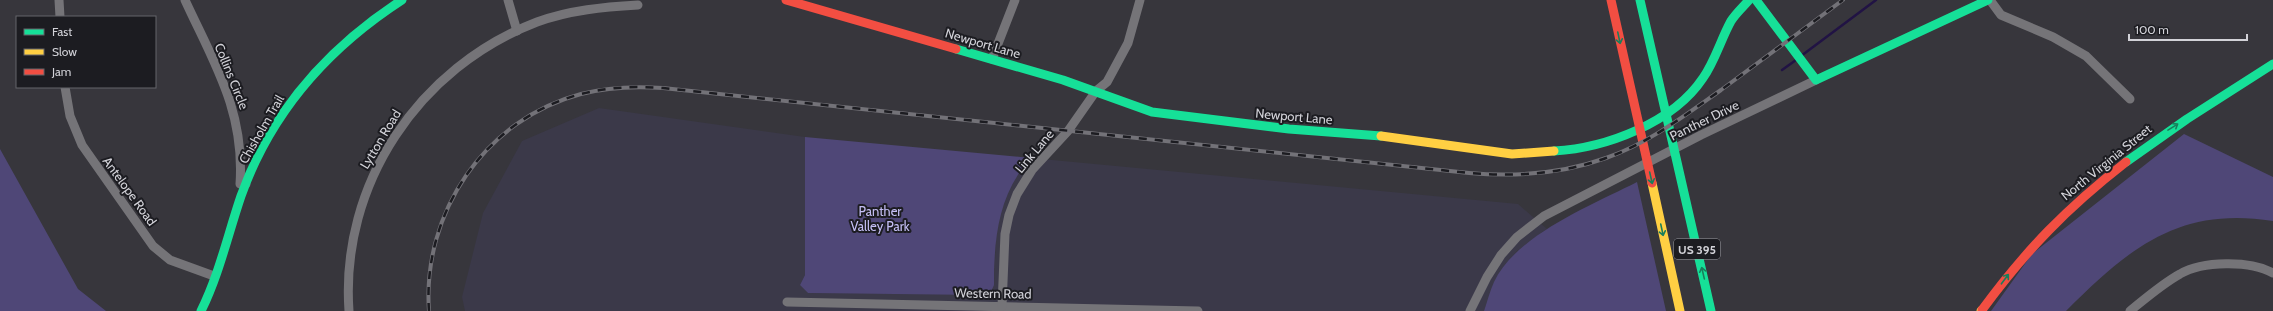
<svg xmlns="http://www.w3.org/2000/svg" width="2273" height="311" font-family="Cabin,sans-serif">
<rect width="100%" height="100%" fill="#37363c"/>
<polygon fill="#3b3949" points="599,108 805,137 805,275 800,285 808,293 935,294 994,285 996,234 999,216 1006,195 1016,177 1031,158 1518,204 1547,229 1517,251 1495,281 1484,311 465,311 462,297 483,213 522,141"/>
<g fill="#4f4777">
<path d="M 2184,134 L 2273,177 L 2273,221 C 2179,206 2129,248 2066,311 L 1991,311 L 2032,254 Z"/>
<path d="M 805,137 L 1031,158 C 998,194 994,238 994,285 C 991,292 989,294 982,295 L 808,293 L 800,285 L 805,275 Z"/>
<polygon points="0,149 78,289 106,311 0,311"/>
<path d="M 1637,182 L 1666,311 L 1484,311 C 1487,302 1490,291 1494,282 C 1516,235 1592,205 1637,182 Z"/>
</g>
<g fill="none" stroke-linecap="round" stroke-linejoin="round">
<g stroke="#211344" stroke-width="2.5">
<polyline points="1801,56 1876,0"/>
<polyline points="1782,70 1796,60"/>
</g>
<g stroke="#757478" stroke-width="9">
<polyline points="59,0 60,17"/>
<path d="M 185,0 C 214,63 245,111 240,184 L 246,184"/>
<polyline points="508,0 517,31"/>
<polyline points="1990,0 2001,15 2053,37 2086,56 2130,99"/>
<polyline points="992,59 1015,0"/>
<polyline points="65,87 70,116 82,145 153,246 170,260 214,276"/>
<polyline points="787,302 1198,311"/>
<polyline points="1002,306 1005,234 1009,215 1017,194 1032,170 1068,131 1096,91 1107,82 1128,43 1140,0"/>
<path d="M 349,311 C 340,184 419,67 537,22 C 570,10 604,7 638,5"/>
<polyline points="1470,311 1487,277 1501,255 1517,237 1544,216 1701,135 1816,80"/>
<path d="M 2130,311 C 2146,298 2162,284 2180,274 C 2202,261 2250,260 2273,273"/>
</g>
<g stroke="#16e098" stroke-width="9">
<polyline points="1640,0 1711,311"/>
<polyline points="1756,0 1816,80 1988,0"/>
<polyline points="956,49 1063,80 1152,112 1289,129 1381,136"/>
<path d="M 1554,151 C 1606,148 1673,123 1703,78 C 1715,61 1721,39 1731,21 C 1736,13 1743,7 1749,0"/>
<polyline points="2126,162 2187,119 2273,64"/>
<path d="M 201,311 C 219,275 228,234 241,196 C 271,112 328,48 402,0"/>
</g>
<g stroke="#ffcf43" stroke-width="9">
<polyline points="1381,136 1512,154 1554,151"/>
<polyline points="1652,183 1680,311"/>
<polyline points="1981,311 1982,310"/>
</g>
<g stroke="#f24e42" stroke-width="9">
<polyline points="786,0 956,49"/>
<polyline points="1611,0 1652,183"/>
<path d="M 1982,310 C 2026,250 2067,208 2126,162"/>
</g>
<defs>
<path id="rail" d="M 429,311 C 422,213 485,119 581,94 C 608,87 635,86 663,88 L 1469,173 C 1516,177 1562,174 1606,158 C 1649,143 1684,116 1721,90 C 1762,60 1802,30 1843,0"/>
</defs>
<use href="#rail" stroke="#737278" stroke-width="4"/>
<use href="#rail" stroke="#1c1c21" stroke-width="2.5" stroke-dasharray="8" stroke-linecap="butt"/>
</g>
<defs><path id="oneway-shaft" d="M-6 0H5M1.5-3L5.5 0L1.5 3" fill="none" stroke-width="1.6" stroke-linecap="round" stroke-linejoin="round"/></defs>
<g stroke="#197e5c">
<use href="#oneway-shaft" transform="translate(1619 38) rotate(78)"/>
<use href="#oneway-shaft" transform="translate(2173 127) rotate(-32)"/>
<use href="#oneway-shaft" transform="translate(1651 178) rotate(77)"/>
<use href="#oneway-shaft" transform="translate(1662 230) rotate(78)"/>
<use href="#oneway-shaft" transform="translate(1703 273) rotate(-103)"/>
<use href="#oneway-shaft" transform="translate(2005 279) rotate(-53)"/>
</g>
<g text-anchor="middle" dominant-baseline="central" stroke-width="4" stroke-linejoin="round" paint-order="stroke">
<rect fill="#1c1c21" stroke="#9b9ba1" stroke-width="1" x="1674" y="239" width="46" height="20" rx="3"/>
<g font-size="12" font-weight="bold" fill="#d2d2d8">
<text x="1697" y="249">US 395</text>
</g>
<g font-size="13" fill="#d2d2d8" stroke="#1c1c21">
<text transform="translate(983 43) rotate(16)">Newport Lane</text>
<text transform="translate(232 76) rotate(68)">Collins Circle</text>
<text transform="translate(1294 116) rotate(5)">Newport Lane</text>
<text transform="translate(1704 120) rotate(-26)">Panther Drive</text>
<text transform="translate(261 129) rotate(-60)">Chisholm Trail</text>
<text transform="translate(380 139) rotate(-59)">Lytton Road</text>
<text transform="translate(1034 151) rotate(-50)">Link Lane</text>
<text transform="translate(2106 162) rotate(-39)">North Virginia Street</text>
<text transform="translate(130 191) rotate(54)">Antelope Road</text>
<text transform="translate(993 293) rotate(1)">Western Road</text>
</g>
<g font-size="13" fill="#c4bef4" stroke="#1c1c21">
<text x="880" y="211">Panther<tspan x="880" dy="15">Valley Park</tspan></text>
</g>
</g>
<rect x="16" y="16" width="140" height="72" fill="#1c1c21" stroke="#65656a"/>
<rect x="24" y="29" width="20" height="6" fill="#16e098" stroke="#65656a"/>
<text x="52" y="36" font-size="12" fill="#d2d2d8">Fast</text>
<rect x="24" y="49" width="20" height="6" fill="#ffcf43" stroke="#65656a"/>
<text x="52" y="56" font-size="12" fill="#d2d2d8">Slow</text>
<rect x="24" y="69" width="20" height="6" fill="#f24e42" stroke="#65656a"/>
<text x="52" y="76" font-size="12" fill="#d2d2d8">Jam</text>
<path d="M2129 34v6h118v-6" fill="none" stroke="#d2d2d8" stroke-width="2"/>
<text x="2135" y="34" font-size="12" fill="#d2d2d8" stroke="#1c1c21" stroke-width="3" paint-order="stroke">100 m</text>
</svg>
